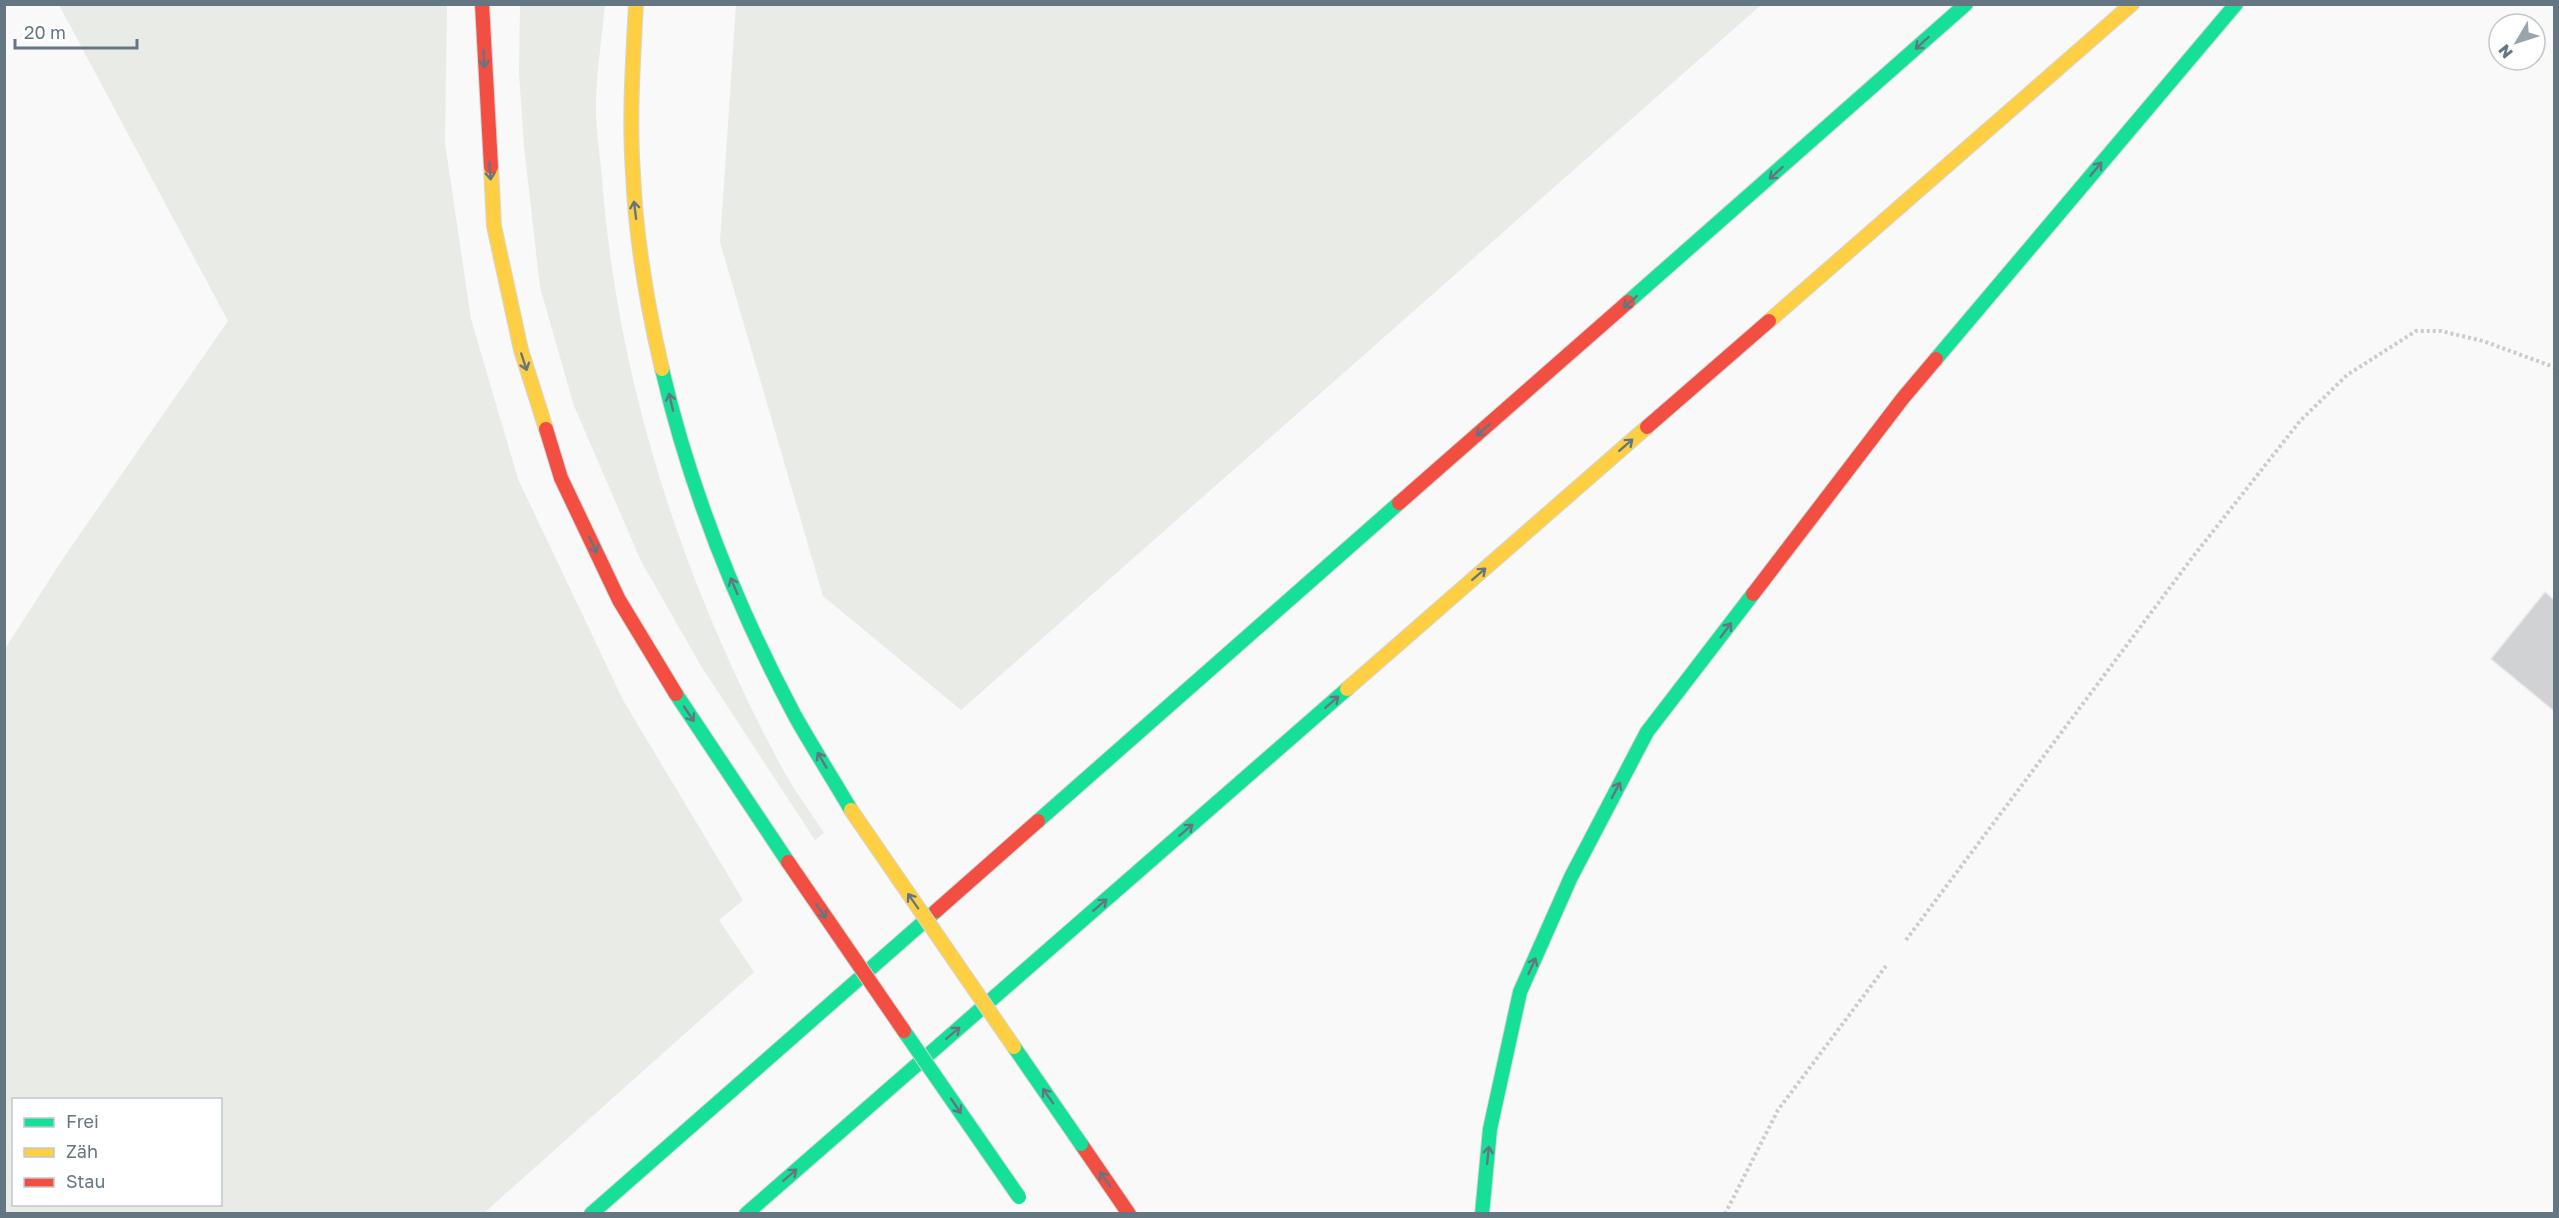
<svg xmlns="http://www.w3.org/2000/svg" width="2559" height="1218" font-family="'Golos Text',sans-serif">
<rect width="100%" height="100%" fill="#f9f9f9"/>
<g fill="#e8ebe6" fill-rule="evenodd">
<path d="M 59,5 L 447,5 L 445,143 L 471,319 L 518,479 L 623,700 L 743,900 L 719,920 L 754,972 L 484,1213 L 5,1213 L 5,649 L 62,560 L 228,321 ZM 14,1100 L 220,1100 L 220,1204 L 14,1204 Z"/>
<path d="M 520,5 L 605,5 C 602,36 597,68 596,100 C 595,129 601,160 603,190 C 620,393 686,589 782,768 C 794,790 810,811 824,833 L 815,840 L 701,666 L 641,561 L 574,406 L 540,287 L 524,146 L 519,73 Z"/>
<polygon points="736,5 736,4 1761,5 961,710 823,596 720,242"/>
</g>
<polygon fill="#d0d2d3" stroke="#e8e8e8" stroke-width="1.5" points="2545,592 2554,600 2554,711 2491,659"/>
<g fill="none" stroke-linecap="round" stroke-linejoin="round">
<defs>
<g id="fast">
<polyline points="1628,302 1966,4"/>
<polyline points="1936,359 2236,4"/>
<path d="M 662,369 C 690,489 737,607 795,716 C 813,748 833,779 851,810"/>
<polyline points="676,694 788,862"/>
<polyline points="1038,821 1399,503"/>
<polyline points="591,1214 936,911"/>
<polyline points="746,1214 1347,689"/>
<polyline points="1482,1214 1490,1129 1520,992 1571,877 1647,732 1753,594"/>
</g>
<g id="slow">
<path d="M 636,4 C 633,60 629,117 633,174 C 636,240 647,305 662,369"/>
<polyline points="491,167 494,226 521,350 546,429"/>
<polyline points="1769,321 2132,4"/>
<polyline points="1347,689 1647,427"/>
</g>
<g id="jam">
<polyline points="482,4 491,167"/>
<polyline points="1647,427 1769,321"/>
<polyline points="546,429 561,478 619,600 676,694"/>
<polyline points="1399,503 1628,302"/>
<polyline points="1753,594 1903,398 1936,359"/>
<polyline points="936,911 1038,821"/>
<polyline points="1081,1144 1129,1214"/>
</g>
</defs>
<use href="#fast" stroke="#d5d6d6" stroke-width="16"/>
<use href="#slow" stroke="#d5d6d6" stroke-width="16"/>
<use href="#jam" stroke="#d5d6d6" stroke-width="16"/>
<g stroke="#cbcccd" stroke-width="4" stroke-dasharray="3 3" stroke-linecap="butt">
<polyline points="1906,940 2192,558 2300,421 2347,375 2416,331 2441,331 2483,341 2554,367"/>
<polyline points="1725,1214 1778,1110 1886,966"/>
</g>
<use href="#fast" stroke="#16e098" stroke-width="14"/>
<use href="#slow" stroke="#ffcf43" stroke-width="14"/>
<use href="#jam" stroke="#f24e42" stroke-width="14"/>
<defs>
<g id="fast-bridge">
<polyline points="904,1031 1019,1197"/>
<polyline points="1014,1047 1081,1144"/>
</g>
<polyline id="slow-bridge" points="851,810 1014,1047"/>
<polyline id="jam-bridge" points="788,862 904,1031"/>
</defs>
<use href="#fast-bridge" stroke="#d5d6d6" stroke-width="16" stroke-linecap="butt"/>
<use href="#slow-bridge" stroke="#d5d6d6" stroke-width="16" stroke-linecap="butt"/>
<use href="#jam-bridge" stroke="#d5d6d6" stroke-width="16" stroke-linecap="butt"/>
<use href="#fast-bridge" stroke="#16e098" stroke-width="14"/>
<use href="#slow-bridge" stroke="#ffcf43" stroke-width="14"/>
<use href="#jam-bridge" stroke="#f24e42" stroke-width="14"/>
</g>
<defs><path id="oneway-shaft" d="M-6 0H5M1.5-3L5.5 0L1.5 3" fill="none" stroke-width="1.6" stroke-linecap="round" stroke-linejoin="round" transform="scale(1.5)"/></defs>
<g stroke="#657683">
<use href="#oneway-shaft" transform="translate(1922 43) rotate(138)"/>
<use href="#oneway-shaft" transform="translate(484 59) rotate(87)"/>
<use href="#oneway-shaft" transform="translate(2096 169) rotate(-50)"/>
<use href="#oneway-shaft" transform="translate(490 171) rotate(86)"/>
<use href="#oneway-shaft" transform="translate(1776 173) rotate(138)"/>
<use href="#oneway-shaft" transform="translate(635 210) rotate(-97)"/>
<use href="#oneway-shaft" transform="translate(1630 302) rotate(139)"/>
<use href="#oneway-shaft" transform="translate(524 362) rotate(72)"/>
<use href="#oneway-shaft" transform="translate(671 402) rotate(-103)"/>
<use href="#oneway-shaft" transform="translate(1483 430) rotate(139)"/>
<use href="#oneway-shaft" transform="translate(1626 445) rotate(-41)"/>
<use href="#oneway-shaft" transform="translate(593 545) rotate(65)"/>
<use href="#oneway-shaft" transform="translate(1479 574) rotate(-41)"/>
<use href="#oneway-shaft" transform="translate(734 586) rotate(-113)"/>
<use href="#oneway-shaft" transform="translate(1726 630) rotate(-53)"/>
<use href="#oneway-shaft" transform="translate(1332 702) rotate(-41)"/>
<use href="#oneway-shaft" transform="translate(689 714) rotate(56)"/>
<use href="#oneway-shaft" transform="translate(822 760) rotate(-120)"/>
<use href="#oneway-shaft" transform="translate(1616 790) rotate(-62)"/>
<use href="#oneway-shaft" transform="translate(1186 830) rotate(-41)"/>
<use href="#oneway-shaft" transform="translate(913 901) rotate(-125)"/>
<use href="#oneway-shaft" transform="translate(1100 905) rotate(-41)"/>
<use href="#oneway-shaft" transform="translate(821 911) rotate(55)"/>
<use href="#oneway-shaft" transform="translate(1532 966) rotate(-66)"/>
<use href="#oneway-shaft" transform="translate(953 1033) rotate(-41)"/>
<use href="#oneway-shaft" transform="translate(1048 1096) rotate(-125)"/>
<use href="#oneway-shaft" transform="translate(956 1106) rotate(56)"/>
<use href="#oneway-shaft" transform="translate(1488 1155) rotate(-84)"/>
<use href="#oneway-shaft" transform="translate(790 1175) rotate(-41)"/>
<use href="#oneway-shaft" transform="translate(1105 1179) rotate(-125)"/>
</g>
<rect width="2559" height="1218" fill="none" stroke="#657683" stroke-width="12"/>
<rect x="12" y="1098" width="210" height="108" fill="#ffffff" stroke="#c1c8cd" stroke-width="1.5"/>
<rect x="24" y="1118" width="30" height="9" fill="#16e098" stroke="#c1c8cd" stroke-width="1.5"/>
<text x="66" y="1128" font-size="18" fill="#657683">Frei</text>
<rect x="24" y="1148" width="30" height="9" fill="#ffcf43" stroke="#c1c8cd" stroke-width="1.5"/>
<text x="66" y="1158" font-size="18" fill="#657683">Zäh</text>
<rect x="24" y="1178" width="30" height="9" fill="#f24e42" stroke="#c1c8cd" stroke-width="1.5"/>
<text x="66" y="1188" font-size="18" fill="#657683">Stau</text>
<g transform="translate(2517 42) rotate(231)"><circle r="28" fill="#ffffff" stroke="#c1c8cd" stroke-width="1.5"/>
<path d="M0-4.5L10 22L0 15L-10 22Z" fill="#99a4ac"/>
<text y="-9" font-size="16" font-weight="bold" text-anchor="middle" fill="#657683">N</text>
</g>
<path d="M15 39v9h122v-9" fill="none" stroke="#657683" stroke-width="3"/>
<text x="24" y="39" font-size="18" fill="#657683" stroke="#ffffff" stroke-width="4.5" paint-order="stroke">20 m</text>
</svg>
